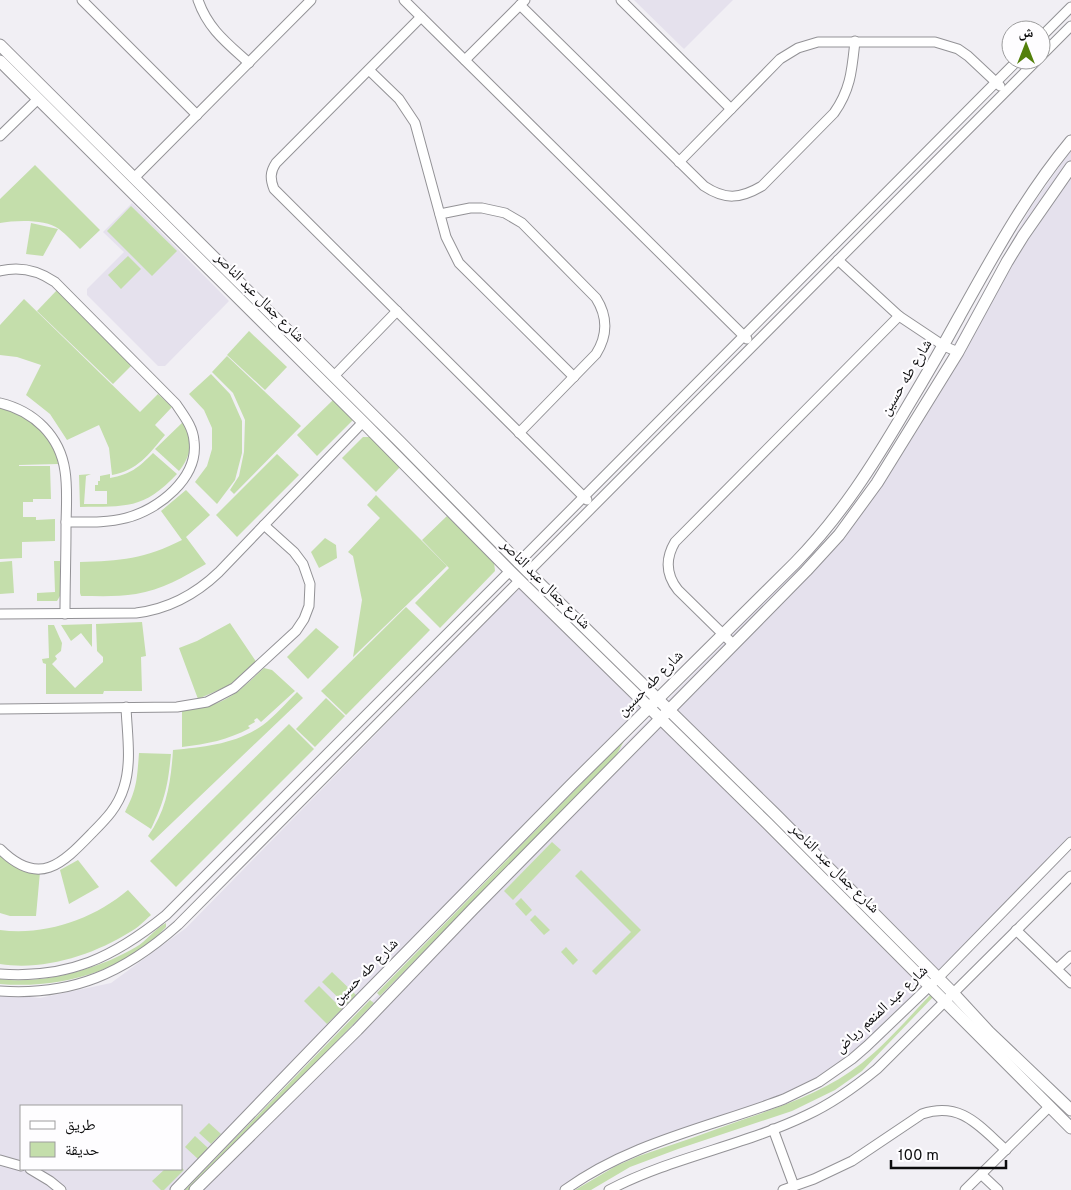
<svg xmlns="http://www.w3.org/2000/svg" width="1071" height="1190" font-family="Overpass,'Noto Naskh Arabic',sans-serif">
<rect width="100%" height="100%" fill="#f1eff4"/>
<g fill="#e5e1ed" fill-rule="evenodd">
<polygon points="634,0 733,0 684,49"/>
<polygon points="1071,150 1071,842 847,1063 795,1093 641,1152 567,1190 183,1190 366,1007 833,532 862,495 919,407 1031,207"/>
<polygon points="132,203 229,301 165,366 158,366 87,295 87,289 124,252 103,232"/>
<path d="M 525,582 L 653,708 L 172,1190 L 0,1190 L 0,994 L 40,998 L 111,983 L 186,928 ZM 21,1106 L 181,1106 L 181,1169 L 21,1169 Z"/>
</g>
<g fill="#c4deab">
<path d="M 35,165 L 100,230 L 80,249 C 73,242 67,235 59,229 C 46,219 16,220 0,223 L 0,199 Z"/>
<polygon points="131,206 177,251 152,276 107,231"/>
<polygon points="31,223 58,229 43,256 26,254"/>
<polygon points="128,256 141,269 121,289 108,275"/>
<polygon points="58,289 133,364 113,384 37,311"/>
<path d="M 24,299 L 140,412 L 158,394 L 172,407 L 155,425 L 165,435 C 148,455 138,470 112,475 L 109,448 L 99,425 L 67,440 L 50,414 L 26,395 L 41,365 L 17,357 L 0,355 L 0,325 Z"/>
<polygon points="249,331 287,367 265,390 227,355"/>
<polygon points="227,356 301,426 234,494 230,490 239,476 244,452 245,420 233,393 212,372"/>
<polygon points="211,374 230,394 242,421 242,453 235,480 217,504 195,482 207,466 212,449 212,428 204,410 189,394"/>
<polygon points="333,400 353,420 317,456 297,435"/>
<path d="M 0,406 C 28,410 55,436 58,464 L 19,465 L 19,466 L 50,466 L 51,499 L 33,499 L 33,502 L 23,502 L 23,517 L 36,517 L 36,520 L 55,519 L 55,541 L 22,542 L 22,558 L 0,559 Z"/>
<path d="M 183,422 L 191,432 C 191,448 189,459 179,471 L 155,449 Z"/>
<polygon points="383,430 513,558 509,562 379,435"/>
<polygon points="363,437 371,437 401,466 376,492 342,458"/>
<path d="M 153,453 L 177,474 C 143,510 126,506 80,507 L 79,475 L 91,474 L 86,476 L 84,504 L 107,504 L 107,491 L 95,491 L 95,485 L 98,485 L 98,481 L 100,481 L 100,476 L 110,474 L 110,478 C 131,474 138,468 153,453 Z"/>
<polygon points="277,454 299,475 237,537 216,515"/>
<path d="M 186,490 L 210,515 L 186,537 L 206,564 C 184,577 161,590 136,594 C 118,597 99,596 81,596 L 80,593 L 80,562 C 120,561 145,559 182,540 L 161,511 Z"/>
<polygon points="376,495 447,566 353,657 362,600 353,556 348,552 380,518 367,505"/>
<polygon points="447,516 494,562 495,571 440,628 415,603 449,568 422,540"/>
<polygon points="325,538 336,545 337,558 319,568 311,552"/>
<polygon points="12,561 14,593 0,594 0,562"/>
<polygon points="54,561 60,561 60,596 57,601 37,601 37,593 55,592"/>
<polygon points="406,607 430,630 346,715 321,691"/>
<polygon points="142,622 146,656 141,657 142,691 104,691 103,694 46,694 46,664 43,663 42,659 49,658 48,625 54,625 62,643 61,651 55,656 57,659 52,664 75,688 103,662 103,657 97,651 96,624"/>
<polygon points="230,623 257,663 230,685 198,699 179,648 197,641"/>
<polygon points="92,624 92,647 81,633 71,641 61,625"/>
<polygon points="316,628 339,647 308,679 287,657"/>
<path d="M 264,668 L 272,670 L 295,691 L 261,722 L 257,718 L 254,720 L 255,722 L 248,726 L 250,728 C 228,740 207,744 182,747 L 182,709 C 224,707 235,695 264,668 Z"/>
<path d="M 297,692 L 303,698 L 153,841 L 148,836 C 167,810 171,781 173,750 C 205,747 236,744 263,725 C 275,716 286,703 297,692 Z"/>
<polygon points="326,698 345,716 315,747 296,729"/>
<polygon points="289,724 314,749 176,887 150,861"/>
<polygon points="625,739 616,756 380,996 377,993"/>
<path d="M 139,753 L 171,754 C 168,785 165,800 151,829 L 125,812 C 137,789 137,779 139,753 Z"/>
<polygon points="552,842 561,850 513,900 504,891"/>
<polygon points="0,852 40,872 36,916 10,916 0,913"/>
<polygon points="78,860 99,887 69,904 60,870"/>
<polygon points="581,870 641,930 596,975 592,971 631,932 575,876"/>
<path d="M 128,890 L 151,915 C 144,921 138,928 130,932 C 93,955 44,971 0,964 L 0,930 C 45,936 94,919 128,890 Z"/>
<polygon points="521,898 532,910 526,916 515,904"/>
<polygon points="535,915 550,930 544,935 530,920"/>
<path d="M 166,923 L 166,927 C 125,972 59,989 0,984 L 0,979 C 43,985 99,969 136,947 C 147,941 154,929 166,923 Z"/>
<polygon points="566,947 578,960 573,965 561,952"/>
<polygon points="332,972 356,995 346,1005 322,982"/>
<polygon points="319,986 342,1009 327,1024 304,1001"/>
<path d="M 932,993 L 934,996 L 862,1071 L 835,1090 L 792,1111 L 678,1149 L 630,1167 L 591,1190 L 575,1190 L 616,1166 L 639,1156 C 672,1145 706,1133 739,1121 C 783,1106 825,1092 862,1063 C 888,1042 909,1017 932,993 Z"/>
<polygon points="370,1000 374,1003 192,1190 185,1190"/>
<polygon points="209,1123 221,1134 211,1144 199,1133"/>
<polygon points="195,1136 208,1148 198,1159 185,1147"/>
<polygon points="181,1167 184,1170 164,1190 161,1190 152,1181 165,1169 181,1169"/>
</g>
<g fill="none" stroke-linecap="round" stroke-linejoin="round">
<defs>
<g id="minor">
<polyline points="82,0 197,115"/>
<path d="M 198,0 C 208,29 227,43 249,63"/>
<polyline points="404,0 747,339"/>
<polyline points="621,0 731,109"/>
<path d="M 520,5 L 704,186 C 725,200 740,199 762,186 L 834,113 C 851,89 852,69 855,41"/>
<path d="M 421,17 L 276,163 C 270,172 270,179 274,189 L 587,500"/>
<polyline points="1041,37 1071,7"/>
<polyline points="1041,56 1071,26"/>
<polyline points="465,60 525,0"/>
<polyline points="369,70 399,99 415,123 446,237 459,263 574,377"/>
<polyline points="0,136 38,99"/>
<polyline points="679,162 780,59 798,48 818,42 935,42 958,49 968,56 1000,86"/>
<polyline points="134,178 311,0"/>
<path d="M 440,214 L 470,208 L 482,208 L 505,213 L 522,223 L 596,298 C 608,317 608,335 596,354 L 519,433"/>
<polyline points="838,260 899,316 944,346 958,352"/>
<path d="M 0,271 C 20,266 39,271 55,282 L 176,404 C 184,416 193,427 194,441 C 199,478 158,510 126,518 C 107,523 86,522 66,522"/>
<polyline points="334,376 397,311"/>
<path d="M 0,403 C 34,411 60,436 65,471 C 68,490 66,510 66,529 C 66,557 65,585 65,614"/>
<polyline points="518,563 1018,60"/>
<polyline points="528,572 1037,60"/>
<path d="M 0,614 L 136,613 C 169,609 195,595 219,572 L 363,422"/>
<path d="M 733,644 L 678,590 C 666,575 665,559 675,542 L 899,316"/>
<polyline points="0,709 177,707 207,702 234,688 296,631 304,619 309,606 310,584 303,564 294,552 264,525"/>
<path d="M 0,849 C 39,888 62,864 92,833 C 106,819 118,807 124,787 C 132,762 127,733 126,707"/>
<polyline points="1016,930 1071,983"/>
<polyline points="1057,969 1071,956"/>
<path d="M 0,974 C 69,979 114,957 166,915 L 510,571"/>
<path d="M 0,991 C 73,996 124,973 178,925 L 519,581"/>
<polyline points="773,1129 794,1186"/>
<polyline points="0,1160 21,1166"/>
<polyline points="30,1169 50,1181 61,1190"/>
<polyline points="982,1175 998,1190"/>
<path d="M 565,1190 C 629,1143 710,1127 784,1099 L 819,1082 L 852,1059 L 867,1046 L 938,978 L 1071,842"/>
<path d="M 609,1190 C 672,1157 743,1146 807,1115 C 833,1103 855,1087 877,1069 L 1071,876"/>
<path d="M 783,1190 L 814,1179 L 852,1161 L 922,1114 C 961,1101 979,1126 1006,1150"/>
<polyline points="965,1190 1049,1107"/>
</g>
<g id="major">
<polyline points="0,45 400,442 528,572 775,814 953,993 989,1032 1071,1110"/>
<polyline points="0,61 363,422 510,571 767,823 1071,1128"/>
<path d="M 176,1190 L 344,1016 L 571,785 L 795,563 C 841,516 873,465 906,409 C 924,379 942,348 959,317 C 993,256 1026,195 1071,141"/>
<polyline points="195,1190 357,1030 473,909 806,571 839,535 877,483 958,352 1007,262 1023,236 1071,167"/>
</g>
</defs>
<use href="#minor" stroke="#939296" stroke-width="11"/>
<use href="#major" stroke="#939296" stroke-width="13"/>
<use href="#minor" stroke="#fff" stroke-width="9"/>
<use href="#major" stroke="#fff" stroke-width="11"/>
</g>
<g text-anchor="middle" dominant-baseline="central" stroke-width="4.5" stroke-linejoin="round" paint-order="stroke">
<g font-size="15" fill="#0c0c0d" stroke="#fefdff">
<text transform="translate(259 298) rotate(45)">شارع جمال عبد الناصر</text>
<text transform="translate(907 378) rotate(-59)">شارع طه حسين</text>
<text transform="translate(545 585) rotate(45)">شارع جمال عبد الناصر</text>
<text transform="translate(651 684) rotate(-45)">شارع طه حسين</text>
<text transform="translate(834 869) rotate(45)">شارع جمال عبد الناصر</text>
<text transform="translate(366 972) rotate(-45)">شارع طه حسين</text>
<text transform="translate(882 1010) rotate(-43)">شارع عبد المنعم رياض</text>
</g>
</g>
<rect x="20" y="1105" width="162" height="65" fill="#fefdff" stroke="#9d9d9e"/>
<rect x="30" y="1121" width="25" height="8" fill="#ffffff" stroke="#9d9d9e"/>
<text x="65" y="1130" font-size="15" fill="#0c0c0d">طريق</text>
<rect x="30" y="1142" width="25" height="15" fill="#c4deab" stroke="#9d9d9e"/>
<text x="65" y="1155" font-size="15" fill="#0c0c0d">حديقة</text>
<g transform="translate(1026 45)"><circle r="24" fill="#fefdff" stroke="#9d9d9e"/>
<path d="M0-4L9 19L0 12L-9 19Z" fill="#53800b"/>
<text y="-8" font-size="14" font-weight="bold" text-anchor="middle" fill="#0c0c0d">ش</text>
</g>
<path d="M891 1160v8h115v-8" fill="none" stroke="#0c0c0d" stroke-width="2.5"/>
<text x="898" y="1160" font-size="15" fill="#0c0c0d" stroke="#fefdff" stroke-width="4" paint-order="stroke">100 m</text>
</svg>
